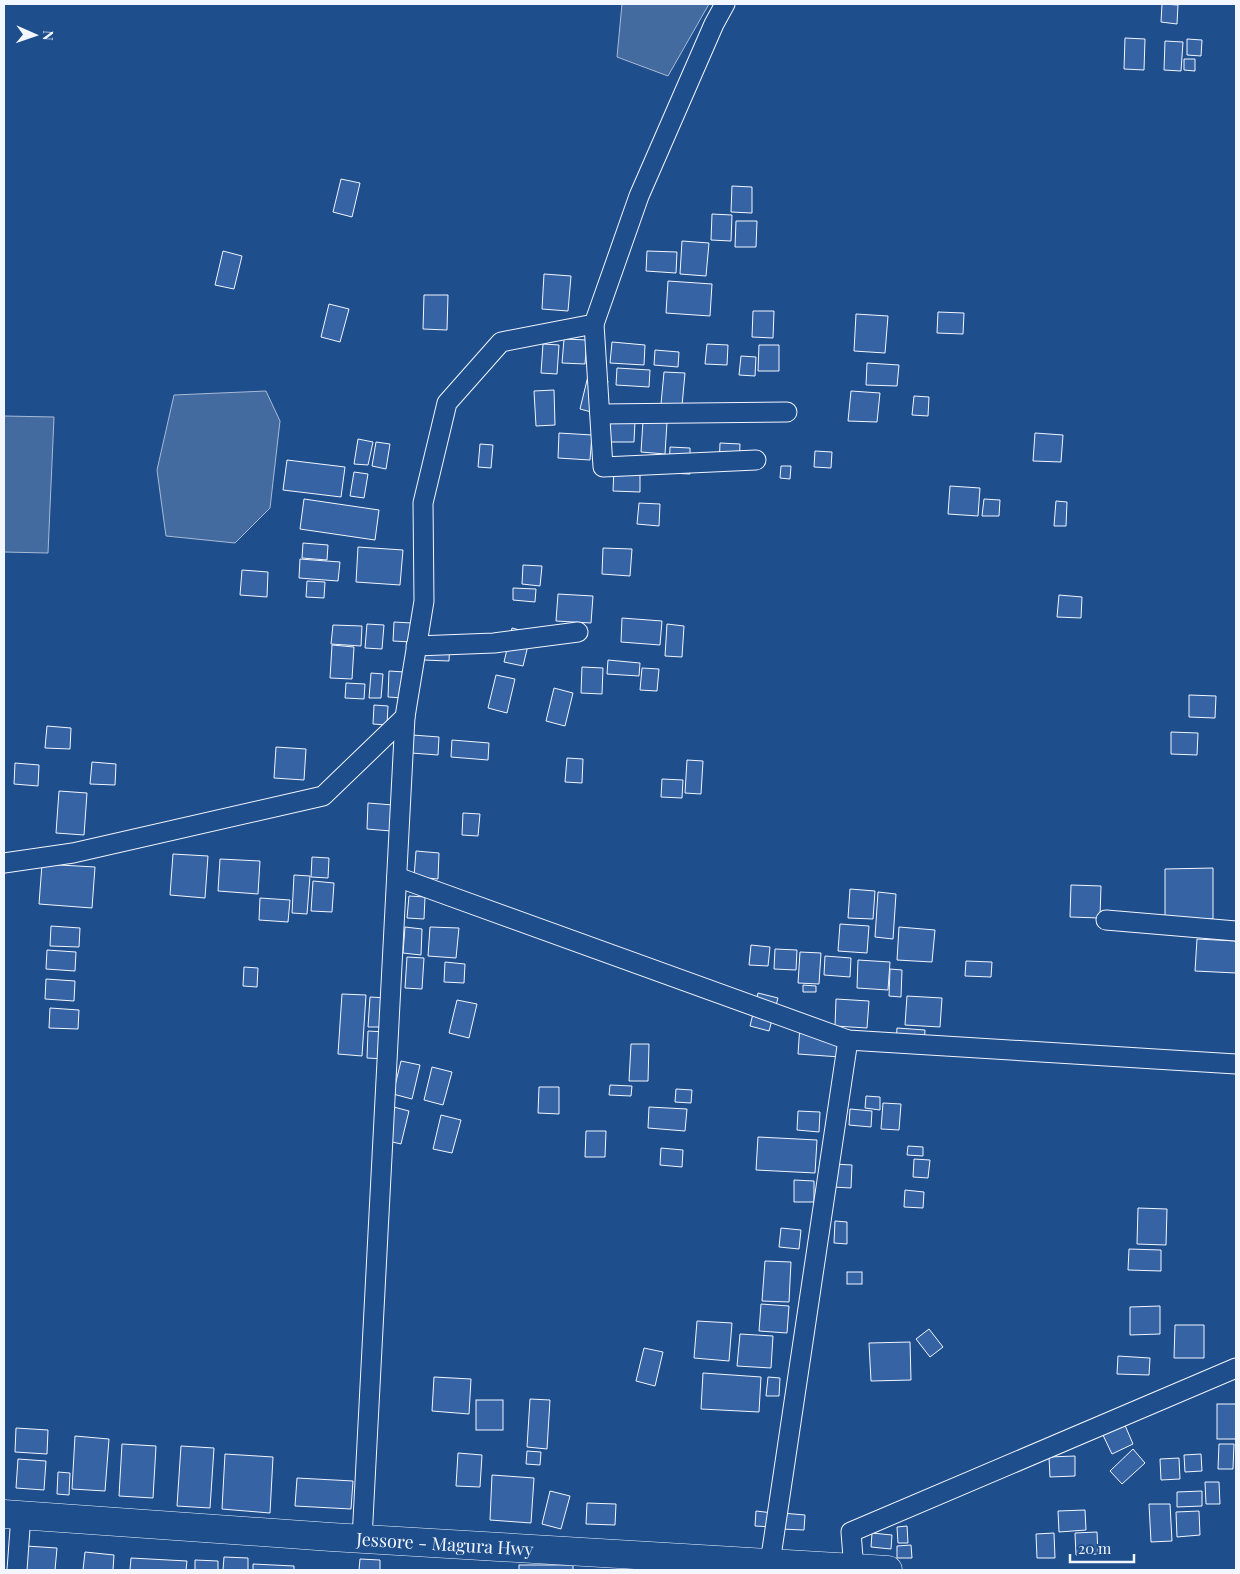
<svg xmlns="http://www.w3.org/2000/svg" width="1240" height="1574" font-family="'Playfair Display',serif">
<rect width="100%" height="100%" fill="#1f4e8c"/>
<g fill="#446ba0" stroke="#a8bbd7">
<polygon points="622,4 709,4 668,76 617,57"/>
<polygon points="266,391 280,421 270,508 235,543 166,536 157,470 174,395"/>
<polygon points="4,416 54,417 48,553 4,552"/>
</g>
<g fill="#3563a3" stroke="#f2f6ff">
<polygon points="1162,4 1178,5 1177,24 1161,22"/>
<polygon points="1125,38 1145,39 1144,70 1124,69"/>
<polygon points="1187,39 1202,40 1201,56 1187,55"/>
<polygon points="1165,41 1183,42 1181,71 1164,70"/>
<polygon points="1184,59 1195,59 1195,71 1184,70"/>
<polygon points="341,179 360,183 352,217 333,212"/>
<polygon points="732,186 752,187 752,213 731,212"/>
<polygon points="712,214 732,215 731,241 711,240"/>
<polygon points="736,221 757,221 756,247 735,247"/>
<polygon points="682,241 709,243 706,276 680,274"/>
<polygon points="223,251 242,256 234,289 215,285"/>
<polygon points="647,251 677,252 676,273 646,271"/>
<polygon points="544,274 571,276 568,311 542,309"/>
<polygon points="668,281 712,284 710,316 666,313"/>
<polygon points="424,295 448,295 447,330 423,329"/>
<polygon points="329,304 349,309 340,342 321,337"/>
<polygon points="753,311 774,311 773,338 752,337"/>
<polygon points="938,312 964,313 963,334 937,333"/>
<polygon points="856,314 888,316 885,353 854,351"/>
<polygon points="564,339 587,340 585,364 562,363"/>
<polygon points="612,342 645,345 644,365 610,363"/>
<polygon points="543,344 559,345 557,374 541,373"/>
<polygon points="707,344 728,345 727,365 705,364"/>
<polygon points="759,345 779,345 779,371 758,371"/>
<polygon points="655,350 679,352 678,367 654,365"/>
<polygon points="741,356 756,357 755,376 739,375"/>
<polygon points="867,363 899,365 897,386 866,385"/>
<polygon points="617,368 650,370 649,387 616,385"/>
<polygon points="664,372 685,373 682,406 661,404"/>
<polygon points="588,376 608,381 599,414 580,409"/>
<polygon points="554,390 555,425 536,426 534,391"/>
<polygon points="851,391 880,393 877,422 848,421"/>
<polygon points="914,396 929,397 928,416 912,415"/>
<polygon points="608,420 635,421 634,442 608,442"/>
<polygon points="643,421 667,422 665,454 641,452"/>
<polygon points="559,433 592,435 590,460 558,458"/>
<polygon points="1035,433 1063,435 1061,462 1033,461"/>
<polygon points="358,439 373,442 368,465 354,464"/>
<polygon points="376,442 390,444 386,469 372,466"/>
<polygon points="720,443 740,444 739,470 719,469"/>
<polygon points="480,444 493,445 491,468 478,467"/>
<polygon points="670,447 690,448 690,474 669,473"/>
<polygon points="815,451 832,452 831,468 814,467"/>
<polygon points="287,460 345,467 341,497 283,490"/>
<polygon points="781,466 791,466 790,479 780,478"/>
<polygon points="614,469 640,470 640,492 613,491"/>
<polygon points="354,472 368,474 364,498 350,496"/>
<polygon points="950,486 980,488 978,516 948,514"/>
<polygon points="304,499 379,510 375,540 300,529"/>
<polygon points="984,499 1000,500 999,516 982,516"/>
<polygon points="1056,501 1067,502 1066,526 1054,526"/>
<polygon points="639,503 660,504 659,526 637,524"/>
<polygon points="303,543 328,545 327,560 302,558"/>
<polygon points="358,547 403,550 400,585 356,582"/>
<polygon points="603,548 632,549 630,576 602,574"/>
<polygon points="300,559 340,562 338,581 299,578"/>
<polygon points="523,565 542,566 540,586 522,584"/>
<polygon points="242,570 268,572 267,597 240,595"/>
<polygon points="307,581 325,582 324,598 306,597"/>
<polygon points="513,588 536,589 535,602 513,600"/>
<polygon points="558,594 593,596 591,623 556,621"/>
<polygon points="1059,595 1082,597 1081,618 1057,617"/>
<polygon points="622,618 662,621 660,645 621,642"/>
<polygon points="394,622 412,623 411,642 393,641"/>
<polygon points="367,624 384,625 382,649 365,648"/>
<polygon points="667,624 684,626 682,657 665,656"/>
<polygon points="333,625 362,626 361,646 331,644"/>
<polygon points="512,628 531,633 523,666 504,662"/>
<polygon points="424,638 450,639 449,661 423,660"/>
<polygon points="332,645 354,647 352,679 330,678"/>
<polygon points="608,660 640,663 639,676 607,674"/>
<polygon points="582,667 603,668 602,694 581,693"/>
<polygon points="642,668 659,669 657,691 640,690"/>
<polygon points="389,671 405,672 403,698 388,697"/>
<polygon points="371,673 383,674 381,698 369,698"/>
<polygon points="496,675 515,679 507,713 488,708"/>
<polygon points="346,683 365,684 364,699 345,698"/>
<polygon points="554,688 573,693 565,726 546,721"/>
<polygon points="1189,695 1216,696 1215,718 1189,717"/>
<polygon points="374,705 388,706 387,725 373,724"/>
<polygon points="47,726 71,728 70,749 45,748"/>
<polygon points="1171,732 1198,733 1197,755 1171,754"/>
<polygon points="399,734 439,737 438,755 398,752"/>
<polygon points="452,740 489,743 488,760 451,757"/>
<polygon points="276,747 306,749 304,780 274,778"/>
<polygon points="567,758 583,759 582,783 565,782"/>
<polygon points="687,760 703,761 701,794 685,793"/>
<polygon points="92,762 116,764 115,785 90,784"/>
<polygon points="15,763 39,765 38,786 14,784"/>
<polygon points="662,779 683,780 682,798 661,797"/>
<polygon points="59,791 87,793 84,835 56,833"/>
<polygon points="368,803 393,805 391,831 367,829"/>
<polygon points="463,813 480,814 478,836 462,835"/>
<polygon points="416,851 439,853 438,879 414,877"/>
<polygon points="173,854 208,856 205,898 170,895"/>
<polygon points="312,857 329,858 328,878 311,877"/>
<polygon points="220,859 260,861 258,894 218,891"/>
<polygon points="42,864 95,867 92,908 39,904"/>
<polygon points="1213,868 1213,919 1165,919 1165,869"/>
<polygon points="294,875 310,876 307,914 292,913"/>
<polygon points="313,881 334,883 332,912 311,911"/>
<polygon points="1071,885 1101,886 1100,918 1070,917"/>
<polygon points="850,889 875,891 873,919 848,918"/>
<polygon points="878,892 896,894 893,939 875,937"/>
<polygon points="409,896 425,897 424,919 407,918"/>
<polygon points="260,898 290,900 288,922 259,920"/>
<polygon points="840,924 869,926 867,953 838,951"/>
<polygon points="51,926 80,928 79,947 50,946"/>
<polygon points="405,927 422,929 421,955 403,953"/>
<polygon points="430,927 459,928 456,958 428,956"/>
<polygon points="899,927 935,930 932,962 897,960"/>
<polygon points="1197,939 1236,941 1236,973 1195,971"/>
<polygon points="751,945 770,947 768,966 749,965"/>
<polygon points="775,949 797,950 796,970 774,969"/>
<polygon points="47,950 76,952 75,971 46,969"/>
<polygon points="800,952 821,953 819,984 798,983"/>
<polygon points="825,956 851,958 850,977 824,975"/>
<polygon points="407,957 424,958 422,989 405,988"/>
<polygon points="858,960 890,962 888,990 857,988"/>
<polygon points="966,961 992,962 991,977 965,976"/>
<polygon points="445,962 465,964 464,983 444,982"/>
<polygon points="244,967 258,968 257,987 243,986"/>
<polygon points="890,969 902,970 901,997 889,996"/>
<polygon points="46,979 75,981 74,1001 45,999"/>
<polygon points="803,985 816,986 816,992 803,992"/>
<polygon points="758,993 778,998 769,1031 750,1026"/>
<polygon points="342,994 366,995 362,1056 338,1054"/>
<polygon points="907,996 942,998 940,1027 905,1025"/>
<polygon points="370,997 388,998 386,1027 368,1027"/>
<polygon points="836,999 869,1001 867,1028 835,1026"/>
<polygon points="457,1000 477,1004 469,1038 449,1033"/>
<polygon points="50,1008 79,1010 78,1029 49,1028"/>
<polygon points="800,1025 842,1028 840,1057 798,1054"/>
<polygon points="897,1028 925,1030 924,1045 896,1043"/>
<polygon points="368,1031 386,1032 385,1059 367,1058"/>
<polygon points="631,1044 649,1044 648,1081 629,1081"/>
<polygon points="401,1061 420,1065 412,1099 393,1094"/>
<polygon points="432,1067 452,1072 443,1105 424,1100"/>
<polygon points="610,1085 632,1086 631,1096 609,1095"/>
<polygon points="539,1087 559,1087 559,1114 538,1113"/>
<polygon points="676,1089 692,1090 691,1103 675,1102"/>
<polygon points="866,1096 880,1097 880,1110 865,1108"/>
<polygon points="883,1103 901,1104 899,1130 881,1129"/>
<polygon points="390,1106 409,1111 401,1144 384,1140"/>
<polygon points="649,1107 687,1109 685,1131 648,1128"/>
<polygon points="850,1109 872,1111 871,1127 849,1125"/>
<polygon points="798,1111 820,1112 819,1132 797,1130"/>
<polygon points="441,1115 461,1120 452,1153 433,1149"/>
<polygon points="586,1131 606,1131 605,1157 585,1157"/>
<polygon points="758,1137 817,1140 815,1173 756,1170"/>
<polygon points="908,1146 923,1147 923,1156 907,1155"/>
<polygon points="661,1148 683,1150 682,1167 660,1165"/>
<polygon points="914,1159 930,1160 928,1178 913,1177"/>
<polygon points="834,1164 852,1165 851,1188 833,1187"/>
<polygon points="794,1180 814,1181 814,1202 794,1202"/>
<polygon points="905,1190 924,1192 923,1208 904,1207"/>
<polygon points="1138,1208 1167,1209 1166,1245 1137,1244"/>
<polygon points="835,1221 847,1222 847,1244 834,1243"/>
<polygon points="781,1228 801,1230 799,1249 779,1247"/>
<polygon points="1129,1249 1161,1250 1161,1271 1128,1270"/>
<polygon points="765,1261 791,1262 789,1302 762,1301"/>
<rect x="847" y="1272" width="15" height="12"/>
<polygon points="761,1304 789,1306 787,1333 759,1331"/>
<polygon points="1160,1306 1160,1334 1130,1335 1130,1307"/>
<polygon points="697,1321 732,1323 729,1361 694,1358"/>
<polygon points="1175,1325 1204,1325 1204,1358 1174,1358"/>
<polygon points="929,1329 943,1347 930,1357 916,1339"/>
<polygon points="740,1334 773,1336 771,1368 737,1366"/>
<polygon points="910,1342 911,1380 871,1381 869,1343"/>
<polygon points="644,1348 663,1352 655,1386 636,1381"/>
<polygon points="1118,1356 1150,1358 1149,1375 1117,1374"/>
<polygon points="703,1373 761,1377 759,1412 701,1409"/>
<polygon points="434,1377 471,1379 469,1414 432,1411"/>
<polygon points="768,1377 780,1378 779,1396 766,1396"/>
<polygon points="530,1399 550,1400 547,1449 527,1447"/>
<rect x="476" y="1400" width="27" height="30"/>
<rect x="1217" y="1404" width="19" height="35"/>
<polygon points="1124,1423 1133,1444 1112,1454 1102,1433"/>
<polygon points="16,1428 48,1430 47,1454 15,1452"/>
<polygon points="75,1436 109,1439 105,1491 72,1489"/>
<polygon points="122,1444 156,1446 153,1498 119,1496"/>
<polygon points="1219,1444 1234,1444 1233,1469 1218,1469"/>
<polygon points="181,1446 214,1448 210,1508 177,1506"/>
<polygon points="1133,1449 1145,1463 1122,1484 1110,1471"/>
<polygon points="527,1451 541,1452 540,1465 526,1464"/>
<polygon points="458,1453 482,1455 480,1487 456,1486"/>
<polygon points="225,1454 273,1457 270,1513 222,1509"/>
<polygon points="1201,1454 1202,1471 1185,1472 1184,1455"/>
<polygon points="1075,1456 1075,1476 1050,1477 1049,1457"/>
<polygon points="1179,1458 1180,1479 1161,1480 1160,1459"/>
<polygon points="18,1459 46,1461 44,1490 16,1488"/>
<polygon points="58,1472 70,1473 69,1495 57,1494"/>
<polygon points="492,1475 534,1478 531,1523 490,1520"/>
<polygon points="297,1478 353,1481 351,1509 295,1506"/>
<polygon points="1205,1482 1219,1482 1220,1504 1206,1504"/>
<polygon points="550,1491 570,1496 561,1529 542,1524"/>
<polygon points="1202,1491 1202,1506 1177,1507 1177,1492"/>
<polygon points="587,1503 616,1504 615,1525 586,1524"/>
<polygon points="1149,1504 1170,1504 1172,1541 1151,1542"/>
<polygon points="1085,1510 1086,1530 1059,1532 1058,1511"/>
<polygon points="756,1511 773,1513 772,1527 755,1526"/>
<polygon points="1199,1511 1200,1535 1177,1537 1176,1512"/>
<polygon points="782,1513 805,1515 804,1530 781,1529"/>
<polygon points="907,1526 908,1543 898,1543 897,1527"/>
<polygon points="1097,1532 1098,1554 1076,1555 1075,1533"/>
<polygon points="872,1533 892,1535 891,1549 871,1547"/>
<polygon points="1054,1533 1055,1558 1037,1558 1036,1534"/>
<polygon points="911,1545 912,1558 897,1558 897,1546"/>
<polygon points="26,1546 57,1548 55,1570 25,1570"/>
<polygon points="85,1552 114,1555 113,1570 83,1570"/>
<polygon points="224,1557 248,1558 248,1570 223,1570"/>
<polygon points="131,1558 187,1561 186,1570 130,1570"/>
<polygon points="360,1559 380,1560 380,1570 359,1570"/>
<polygon points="195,1560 218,1561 218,1570 195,1570"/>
<polygon points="253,1564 294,1566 294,1570 253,1570"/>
<rect x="519" y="1565" width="54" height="5"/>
</g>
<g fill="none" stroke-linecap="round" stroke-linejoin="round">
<defs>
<g id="minor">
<polyline points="594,324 603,467 756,460"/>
<polyline points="600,414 787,412"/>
<polyline points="416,646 494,643 578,632"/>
<polyline points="4,863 73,853 323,796 405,717 424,601 423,503 447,403 501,342 594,324 639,196 714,24 725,4"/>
<polyline points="397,877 848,1040 1236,1064"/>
<polyline points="1106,920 1236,931"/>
<polyline points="362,1539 405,717"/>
<polyline points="770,1563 848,1040"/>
<polyline points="17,1570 21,1515"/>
<polyline points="854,1570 851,1532 1236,1368"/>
</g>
<g id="trunk">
<path id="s1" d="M 4,1514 L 331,1537 L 888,1570"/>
</g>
</defs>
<use href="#minor" stroke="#f2f6ff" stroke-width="21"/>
<use href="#trunk" stroke="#f2f6ff" stroke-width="29"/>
<use href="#minor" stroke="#1f4e8c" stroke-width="19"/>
<use href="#trunk" stroke="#1f4e8c" stroke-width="28"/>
</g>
<g text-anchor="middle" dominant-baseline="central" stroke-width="4" stroke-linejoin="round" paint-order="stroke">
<g font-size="18" fill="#f2f6ff" stroke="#1f4e8c">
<text stroke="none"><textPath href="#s1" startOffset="442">Jessore - Magura Hwy</textPath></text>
</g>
</g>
<rect width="1240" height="1574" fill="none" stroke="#f2f6ff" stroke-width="10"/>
<g transform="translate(35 35) rotate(92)" stroke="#1f4e8c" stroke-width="4" paint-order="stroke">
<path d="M0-4L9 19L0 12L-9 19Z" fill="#f2f6ff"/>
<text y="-8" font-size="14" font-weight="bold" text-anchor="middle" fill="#f2f6ff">N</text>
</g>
<path d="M1070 1554v8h64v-8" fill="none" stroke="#f2f6ff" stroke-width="2.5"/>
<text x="1078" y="1554" font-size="15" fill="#f2f6ff" stroke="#1f4e8c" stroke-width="4" paint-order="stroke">20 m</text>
</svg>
